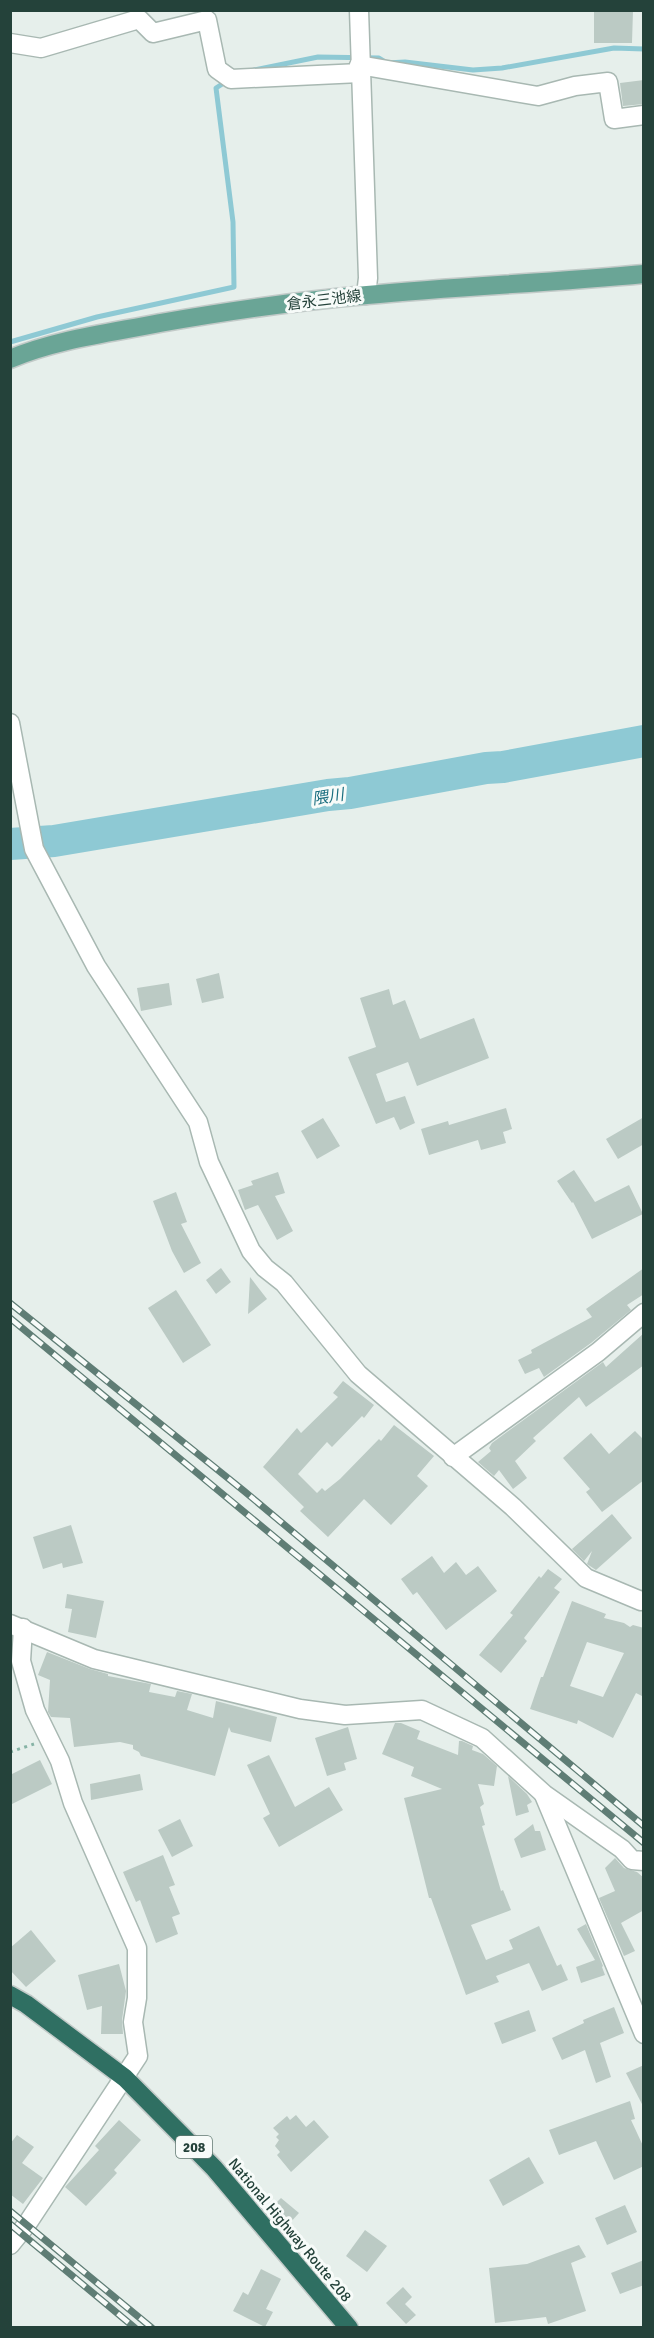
<svg xmlns="http://www.w3.org/2000/svg" width="654" height="2338" font-family="Signika,'Noto Sans JP',sans-serif">
<rect width="100%" height="100%" fill="#e6efeb"/>
<g fill="none" stroke-linecap="round" stroke-linejoin="round">
<g stroke="#8ec9d4" stroke-width="5">
<polyline points="254,70 318,57 379,58 387,63 405,62 473,70 502,68 614,48 644,49"/>
<polyline points="10,342 97,317 234,287 233,222 216,88 227,81"/>
</g>
<polyline stroke="#8ec9d4" stroke-width="32" points="10,844 54,841 328,795 350,793 486,768 503,767 644,741"/>
</g>
<g fill="#bbcac4" fill-rule="evenodd">
<polygon points="594,10 633,10 632,43 594,43"/>
<polygon points="644,80 644,104 623,106 620,83"/>
<polygon points="219,973 224,998 202,1003 196,979"/>
<polygon points="169,983 172,1005 141,1011 137,988"/>
<polygon points="389,989 393,1005 405,1000 420,1039 474,1018 489,1058 417,1086 408,1062 376,1074 386,1102 405,1096 415,1123 400,1130 394,1117 376,1124 348,1057 376,1047 360,998"/>
<polygon points="506,1108 512,1129 503,1132 506,1143 481,1150 478,1140 429,1155 421,1129 448,1121 449,1125"/>
<polygon points="644,1117 644,1144 618,1159 606,1139"/>
<polygon points="323,1118 340,1146 317,1159 301,1131"/>
<polygon points="574,1170 595,1202 629,1185 643,1214 592,1239 573,1202 572,1203 557,1181"/>
<polygon points="278,1172 285,1193 275,1196 293,1231 277,1240 258,1205 245,1210 238,1190 253,1185 251,1181"/>
<polygon points="176,1192 187,1222 181,1224 201,1263 184,1273 172,1251 153,1201"/>
<polygon points="221,1268 231,1282 216,1294 206,1280"/>
<polygon points="644,1268 644,1294 627,1305 631,1310 591,1343 544,1377 539,1368 525,1374 518,1360 532,1353 531,1350 592,1317 586,1309"/>
<polygon points="250,1277 267,1299 248,1314"/>
<polygon points="176,1290 211,1345 183,1363 148,1308"/>
<polygon points="644,1333 644,1365 586,1407 579,1397 533,1438 536,1441 515,1461 527,1478 513,1489 499,1470 494,1476 478,1462 491,1451 489,1448 492,1443 603,1362 606,1367"/>
<polygon points="343,1381 374,1405 364,1418 362,1416 332,1447 327,1442 298,1474 317,1493 322,1488 325,1491 340,1479 379,1439 381,1441 394,1425 434,1456 417,1476 428,1486 391,1525 364,1499 328,1537 300,1511 304,1507 263,1467 297,1428 301,1433 338,1397 333,1393"/>
<polygon points="635,1431 644,1440 644,1480 602,1512 586,1492 590,1489 563,1458 591,1433 609,1454"/>
<polygon points="612,1514 632,1538 596,1570 587,1564 592,1551 584,1561 572,1549"/>
<polygon points="71,1525 83,1563 63,1568 62,1563 43,1569 33,1537"/>
<polygon points="432,1556 444,1573 456,1562 466,1575 478,1566 497,1591 446,1630 417,1592 413,1595 401,1579"/>
<polygon points="548,1569 562,1579 554,1588 560,1592 524,1638 527,1641 501,1673 479,1655 513,1615 510,1613 539,1576 541,1578"/>
<polygon points="67,1594 104,1601 96,1638 68,1632 72,1609 65,1608"/>
<path d="M 572,1601 L 606,1614 L 604,1618 L 624,1623 L 630,1627 L 633,1625 L 644,1628 L 644,1697 L 636,1693 L 613,1738 L 578,1720 L 577,1724 L 530,1709 L 541,1677 L 543,1677 ZM 587,1642 L 624,1653 L 603,1697 L 570,1686 Z"/>
<polygon points="47,1652 90,1669 108,1674 108,1676 151,1684 149,1692 175,1697 177,1691 192,1694 187,1710 213,1718 216,1701 277,1717 271,1742 231,1732 229,1727 215,1776 141,1756 139,1752 133,1749 133,1745 120,1742 74,1747 70,1718 51,1717 48,1712 50,1680 38,1675"/>
<polygon points="395,1723 401,1723 420,1731 417,1739 458,1755 459,1741 462,1741 473,1746 472,1750 483,1754 497,1766 494,1786 478,1784 484,1804 480,1807 485,1825 482,1826 501,1891 503,1890 511,1910 471,1925 486,1960 513,1949 509,1940 539,1926 557,1966 561,1964 568,1980 542,1991 529,1963 496,1976 499,1982 466,1995 431,1898 429,1898 404,1798 442,1789 411,1776 414,1767 382,1754"/>
<polygon points="348,1727 357,1759 344,1763 346,1770 327,1776 315,1738"/>
<polygon points="269,1755 295,1807 329,1787 343,1810 279,1847 263,1818 270,1814 247,1765"/>
<polygon points="40,1760 52,1784 10,1805 10,1775"/>
<polygon points="140,1774 143,1790 91,1800 90,1784"/>
<polygon points="508,1776 527,1794 532,1802 527,1805 529,1812 516,1816"/>
<polygon points="180,1819 193,1846 172,1857 158,1830"/>
<polygon points="533,1824 535,1831 540,1831 546,1850 521,1858 514,1839"/>
<polygon points="163,1855 175,1885 169,1887 180,1914 172,1917 178,1934 156,1943 140,1900 136,1902 123,1872"/>
<polygon points="615,1858 624,1868 637,1872 644,1878 644,1910 621,1923 635,1951 624,1956 599,1898 615,1891 605,1868"/>
<polygon points="586,1924 603,1966 602,1967 605,1975 581,1983 576,1967 595,1960 577,1929"/>
<polygon points="31,1930 56,1961 26,1987 10,1970 10,1948"/>
<polygon points="119,1964 126,1991 122,2020 123,2034 101,2034 102,2006 87,2010 78,1975"/>
<polygon points="614,2007 624,2033 600,2043 611,2077 596,2083 585,2050 562,2060 552,2038 584,2023 583,2020"/>
<polygon points="529,2010 536,2031 502,2044 494,2023"/>
<polygon points="644,2065 644,2108 626,2073"/>
<polygon points="630,2101 635,2119 631,2120 644,2148 644,2166 614,2180 596,2141 559,2155 549,2130"/>
<polygon points="296,2115 306,2127 314,2120 329,2137 291,2172 277,2155 280,2152 275,2146 279,2140 276,2137 279,2134 273,2128 287,2116 290,2120"/>
<polygon points="119,2120 141,2140 114,2170 117,2173 86,2206 65,2187 99,2150 95,2146"/>
<polygon points="17,2135 34,2147 22,2163 43,2178 23,2204 10,2194 10,2144"/>
<polygon points="529,2157 544,2183 503,2206 489,2180"/>
<polygon points="281,2198 299,2213 289,2224 271,2208"/>
<polygon points="625,2205 637,2232 607,2245 595,2218"/>
<polygon points="365,2230 387,2246 367,2272 346,2256"/>
<polygon points="579,2245 586,2257 571,2263 586,2311 548,2324 546,2317 495,2323 489,2268 527,2264"/>
<polygon points="644,2260 644,2285 620,2294 611,2273"/>
<polygon points="261,2269 281,2279 266,2309 273,2312 265,2327 233,2311 243,2292 248,2295"/>
<polygon points="403,2287 412,2297 405,2304 416,2315 406,2324 386,2303"/>
</g>
<g fill="none" stroke-linecap="round" stroke-linejoin="round">
<defs>
<g id="minor">
<polyline points="359,10 368,278 366,295"/>
<polyline points="10,43 41,48 139,19 153,33 207,20 217,69 231,79 360,73"/>
<polyline points="359,65 538,96 575,86 608,82 614,119 644,115"/>
<polyline points="10,723 34,849 96,966 198,1122 209,1162 251,1251 265,1268 284,1283 358,1374 513,1507 586,1578 641,1601 644,1600"/>
<polyline points="453,1457 598,1352 644,1313"/>
<polyline points="10,1624 94,1659 300,1709 345,1715 422,1710 482,1738 544,1794 622,1849 632,1860 644,1861"/>
<polyline points="544,1795 644,2034"/>
<polyline points="10,2245 27,2224 138,2056 133,2022 137,1998 137,1948 73,1803 60,1761 35,1710 21,1661 23,1628"/>
</g>
<path id="major" d="M 10,359 C 58,339 110,333 160,323 C 228,311 298,301 367,295 C 459,286 551,283 644,274"/>
<polyline id="highway" points="10,1995 26,2004 125,2078 214,2168 349,2328"/>
</defs>
<use href="#minor" stroke="#a8b8b2" stroke-width="21"/>
<use href="#major" stroke="#c2cac8" stroke-width="21"/>
<use href="#highway" stroke="#c2cac8" stroke-width="21"/>
<polyline stroke="#86b3a5" stroke-width="3" stroke-dasharray="3 4.5" stroke-linecap="butt" points="10,1752 34,1744"/>
<use href="#minor" stroke="#fff" stroke-width="18"/>
<use href="#major" stroke="#6aa596" stroke-width="18"/>
<use href="#highway" stroke="#2f6f62" stroke-width="18"/>
<defs>
<g id="rail">
<polyline points="10,1303 244,1491 644,1826"/>
<polyline points="10,1318 644,1843"/>
<polyline points="10,2211 152,2328"/>
<polyline points="10,2224 135,2328"/>
</g>
</defs>
<use href="#rail" stroke="#5f7d75" stroke-width="7"/>
<use href="#rail" stroke="#f7fbf9" stroke-width="4.5" stroke-dasharray="14" stroke-linecap="butt"/>
</g>
<g text-anchor="middle" dominant-baseline="central" stroke-width="6" stroke-linejoin="round" paint-order="stroke">
<rect fill="#f7fbf9" stroke="#637a73" stroke-width="1.5" x="176" y="2136" width="36" height="22" rx="4.5"/>
<g font-size="14" font-weight="bold" fill="#24423a">
<text x="194" y="2147">208</text>
</g>
<g font-size="15" fill="#24423a" stroke="#f7fbf9">
<text transform="translate(324 300) rotate(-7)">倉永三池線</text>
<text transform="translate(290 2230) rotate(50)">National Highway Route 208</text>
</g>
<g font-size="16" font-style="italic" fill="#1c6f80" stroke="#f7fbf9">
<text transform="translate(328 797) rotate(-9)">隈川</text>
</g>
</g>
<rect width="654" height="2338" fill="none" stroke="#24423a" stroke-width="24"/>
</svg>
